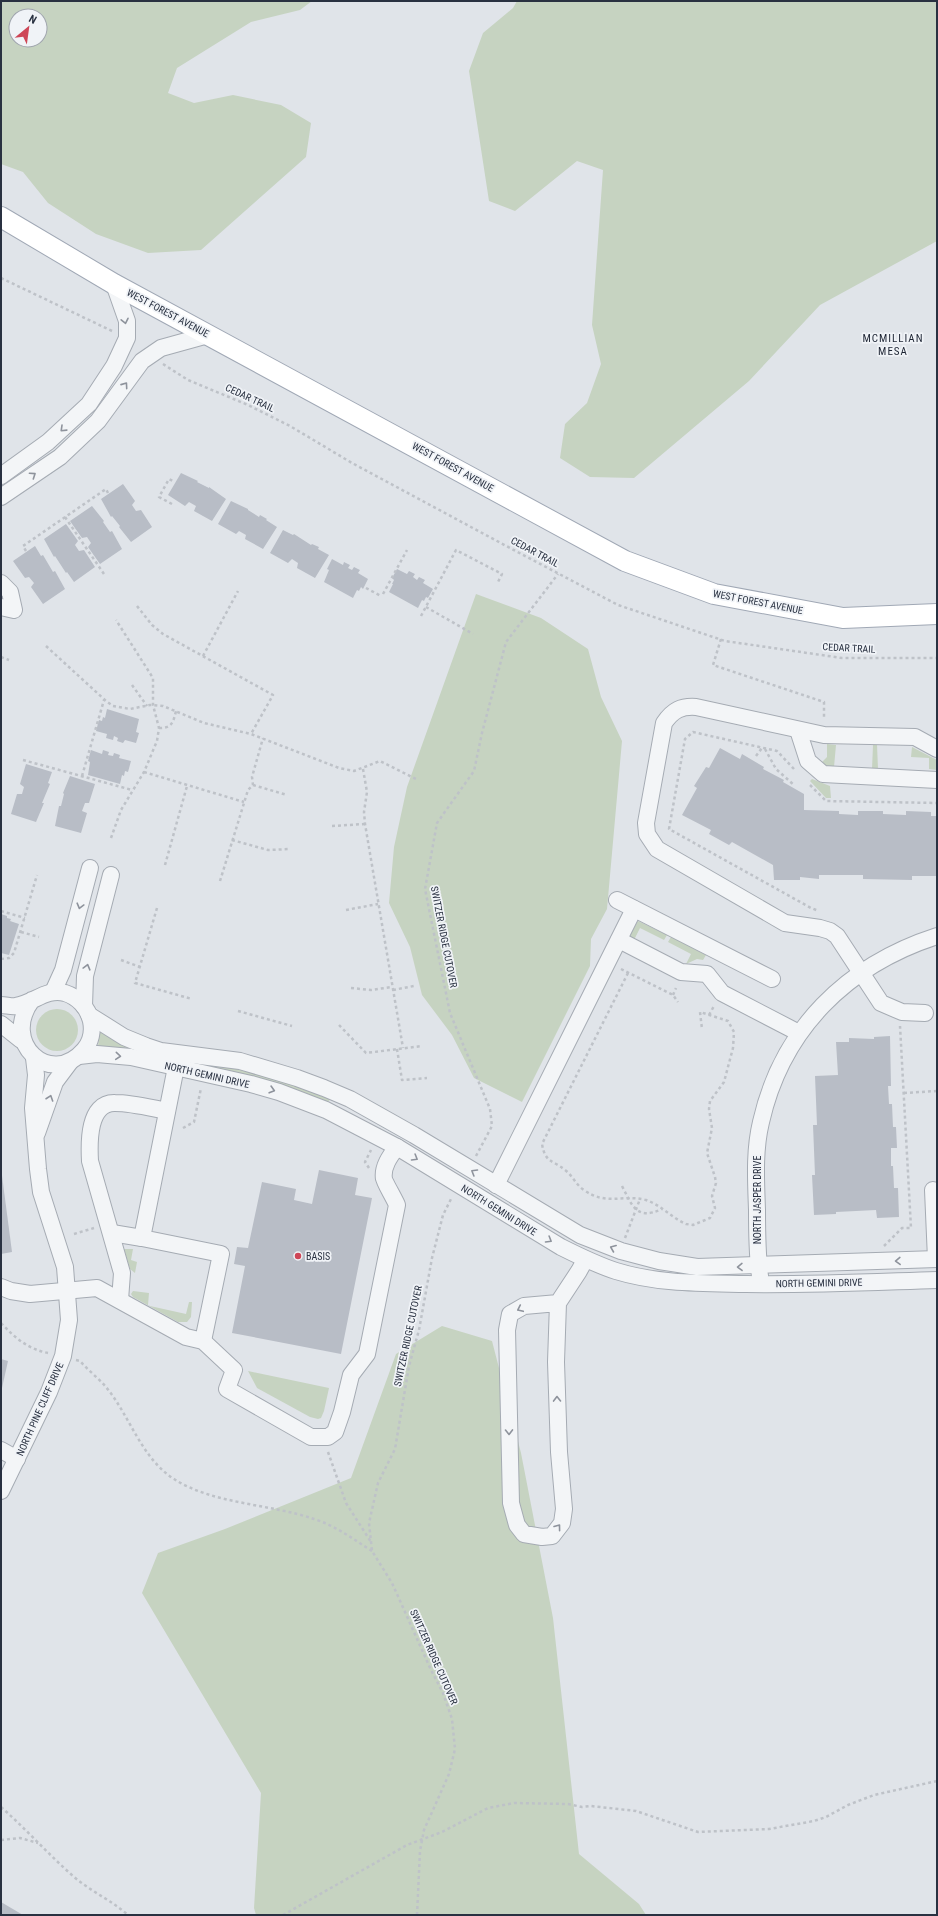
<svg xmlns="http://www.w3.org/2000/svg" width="938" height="1916" font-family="'Roboto Condensed',sans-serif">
<rect width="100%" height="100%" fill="#e0e4e9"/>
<g fill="#c6d3c1" fill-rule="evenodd">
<path d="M 1,1 L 312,1 L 300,10 L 251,22 L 177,68 L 168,93 L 194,103 L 233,95 L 281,105 L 311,123 L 306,157 L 201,250 L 148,253 L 96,234 L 48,203 L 23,172 L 1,164 ZM 16,16 L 40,16 L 40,40 L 16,40 Z"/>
<polygon points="517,1 937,1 937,241 820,305 749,381 634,478 590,477 560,458 565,424 587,403 601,364 592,325 603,170 577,161 515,211 489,201 469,71 483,33 513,8"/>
<polygon points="476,594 541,618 588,649 601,697 622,741 607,909 591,939 590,966 522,1102 474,1078 452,1035 422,995 410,947 389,903 394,847 407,787"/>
<polygon points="827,744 836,745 834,767 829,767 821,763 827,757"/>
<polygon points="877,744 878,769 872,769 873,745"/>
<polygon points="912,747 937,760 937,770 929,769 929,758 911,757"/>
<polygon points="812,779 830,786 831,798 826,798 810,781"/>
<polygon points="638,921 667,935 664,940 640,928 635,938 632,938 630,935"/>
<polygon points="671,937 706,955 703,960 697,959 686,964 691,954 668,942"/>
<circle cx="57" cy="1030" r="21"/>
<polygon points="100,1031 125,1045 224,1062 331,1097 329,1101 325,1102 98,1046"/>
<polygon points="124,1249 133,1249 131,1260 137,1262 135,1273 130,1269"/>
<polygon points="133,1291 149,1293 148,1305 150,1306 186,1314 189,1302 192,1302 191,1317 187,1322 178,1322 133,1297 131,1294"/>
<polygon points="442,1326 492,1341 521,1453 553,1618 579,1854 639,1904 646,1915 256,1915 254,1908 261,1793 142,1593 158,1553 225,1529 351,1478 396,1354"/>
<polygon points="248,1371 329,1388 324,1411 321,1418 318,1419 310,1417 257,1388"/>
</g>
<g fill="#b8bdc6">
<polygon points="181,473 198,481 197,482 209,488 209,487 226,499 212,521 194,511 196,506 189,502 185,506 168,495"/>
<polygon points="123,484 135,501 132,505 136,511 141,510 152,527 131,542 119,527 120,526 112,516 111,517 101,499"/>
<polygon points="231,501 248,509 248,510 259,517 260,515 267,519 266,520 277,527 263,549 245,539 246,535 239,531 236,534 218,524"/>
<polygon points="92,506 104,521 103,522 110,532 112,531 122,549 100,564 88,547 91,543 87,537 82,538 70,521"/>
<polygon points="66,524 78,541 75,545 79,551 84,550 95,567 74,582 67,572 66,573 55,556 54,557 44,539"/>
<polygon points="283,530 293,535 294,534 311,545 312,544 319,547 318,549 329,555 315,578 297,568 298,563 292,559 288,563 270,553"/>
<polygon points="35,546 41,556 43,555 53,572 55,571 65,589 43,604 31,587 34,583 29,577 25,578 13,561"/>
<polygon points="332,559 343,565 344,562 350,565 348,568 352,570 354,567 360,570 358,573 368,579 363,589 361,587 359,591 357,590 353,598 324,582 329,570 327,569"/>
<polygon points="397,569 407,574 409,571 415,574 413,577 417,580 419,577 425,580 423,583 433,589 428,598 426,597 424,601 422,600 418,608 389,592 393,584 392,584 394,580 392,578"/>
<polygon points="107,709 139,719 136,732 139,733 136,743 125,740 123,743 117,741 118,738 114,736 113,740 106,738 107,734 96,731 99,720 102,721 103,717 105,718"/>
<polygon points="720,748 740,759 742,754 764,767 763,769 784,780 783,782 804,794 804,810 839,811 839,814 858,815 858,811 883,811 883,814 906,815 906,811 931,812 931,816 937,816 937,876 912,876 912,880 863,879 863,875 819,875 819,879 800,877 800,880 774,880 773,865 732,842 729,845 709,834 711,830 682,815 697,788 694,786 706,767 709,768"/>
<polygon points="91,750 102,754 103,750 109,752 108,755 113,756 114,753 120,755 119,758 131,761 128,772 125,771 124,776 122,775 120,784 88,775 90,762 88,761"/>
<polygon points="26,764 52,772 48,783 50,784 42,803 44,803 36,822 11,814 17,794 22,794 24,787 20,784"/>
<polygon points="70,776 95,784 89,803 85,803 82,811 87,813 81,833 55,826 59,806 61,806 64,794 63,793"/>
<polygon points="1,914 7,916 7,918 11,919 10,921 19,924 9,955 1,953"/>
<polygon points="890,1036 891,1086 888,1086 889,1104 892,1104 893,1127 896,1127 897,1148 891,1148 891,1166 893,1166 894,1188 898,1188 899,1217 877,1218 876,1210 836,1212 836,1214 814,1215 812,1175 815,1175 813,1125 817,1125 815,1076 838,1075 836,1042 849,1042 849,1038 874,1039 874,1037"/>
<polygon points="1,1168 12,1252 1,1254"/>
<polygon points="319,1170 358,1178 355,1195 372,1198 341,1354 232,1333 245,1266 234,1264 237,1247 248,1248 262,1182 296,1189 294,1200 312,1204"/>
<polygon points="1,1359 8,1361 2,1388 1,1387"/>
<polygon points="1,1902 23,1915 1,1915"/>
</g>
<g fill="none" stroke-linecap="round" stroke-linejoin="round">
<defs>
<g id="minor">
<polyline points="1,476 48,442 89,404 114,366 127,338 127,321 114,284"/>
<polyline points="1,497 60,457 98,421 142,361 161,348 208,335"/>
<polyline points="1,583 10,592 14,610 1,607"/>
<polyline points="798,730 808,761 823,774 937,780"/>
<polyline points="617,900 772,979"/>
<polyline points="619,940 681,972 707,974 722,993 799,1033"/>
<polyline points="53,992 63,970 90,868"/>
<path d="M 1,1005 C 6,1005 12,1007 16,1006 C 34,1003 46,988 65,993 C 78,997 88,1008 91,1021 C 93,1031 91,1042 84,1050 C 50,1089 0,1042 32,1000"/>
<polyline points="84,1006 85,976 111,875"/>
<path d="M 925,1013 L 902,1012 L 881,1003 L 837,936 L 830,931 L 820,928 L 785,923 L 657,849 L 647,834 L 646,823 L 664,723 C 673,710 681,706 696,707 L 824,735 L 915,737 L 937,749"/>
<polyline points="89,1015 124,1037 146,1046 161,1051 240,1061 297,1078 324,1088 350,1099 414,1135 580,1235 621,1251 659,1261 697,1267 937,1259"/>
<polyline points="1,1024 21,1040"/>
<path d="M 79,1056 L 97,1054 L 131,1057 L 251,1084 L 279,1092 L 326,1110 L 397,1147 L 561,1247 C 579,1256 597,1265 616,1271 C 658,1284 702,1283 746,1284 C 810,1285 873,1282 937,1280"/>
<polyline points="176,1067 142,1238 221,1254 203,1341"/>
<polyline points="37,1133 55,1082 70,1062"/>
<polyline points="496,1185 634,909"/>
<polyline points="933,1190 936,1259"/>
<polyline points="112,1233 142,1238"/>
<path d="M 760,1276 C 757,1254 757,1232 757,1210 C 756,1181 754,1151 761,1122 C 782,1029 847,965 937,936"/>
<path d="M 1,1287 L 11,1291 L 30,1294 L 97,1288 L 186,1337 L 203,1341 L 234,1370 L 227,1389 L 311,1437 L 328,1437 L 335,1432 L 342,1412 L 351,1375 L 367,1354 L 397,1205 C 395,1200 384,1181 384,1179 C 382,1167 390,1156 397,1147"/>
<path d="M 120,1300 L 122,1273 L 90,1161 C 89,1143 88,1102 115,1103 C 132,1103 151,1108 167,1111"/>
<polyline points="558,1303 524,1306 510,1314 507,1330 511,1503 517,1525 524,1534 542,1537 552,1536 562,1523 564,1509 559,1452 556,1362 558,1303 579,1271 585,1260"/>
<polyline points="1,1450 17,1459"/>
<polyline points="1,1491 49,1392 63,1356 69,1320 65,1267 41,1192 38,1169 33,1108 36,1075 34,1058"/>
</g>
<polyline id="major" points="1,217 114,284 625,561 714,594 843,618 937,614"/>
</defs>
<use href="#minor" stroke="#a5abb3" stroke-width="18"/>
<use href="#major" stroke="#a0a8b5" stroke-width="22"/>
<g stroke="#bec2c8" stroke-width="2.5" stroke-dasharray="3 3" stroke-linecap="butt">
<polyline points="1,278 112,331"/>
<polyline points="163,364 188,380 248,405 290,426 352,463 510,548 618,605 725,641 842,658 937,658"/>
<polyline points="172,504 159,497 169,479 173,481"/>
<polyline points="65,517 104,574"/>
<polyline points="26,551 23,546 106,489 108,493"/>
<polyline points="366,588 381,596"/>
<polyline points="383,594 407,550"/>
<polyline points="137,606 152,625 163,634 273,695 251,734"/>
<polyline points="426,607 473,634"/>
<polyline points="421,616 456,550 502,574 498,582"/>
<polyline points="721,639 713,665 824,702 824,719"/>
<polyline points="46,646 106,701 113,706 130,709 150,705 163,706 204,723 251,734 339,768 354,771 380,761 418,780"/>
<polyline points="203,656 238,591"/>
<polyline points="1,657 9,660"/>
<polyline points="132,685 147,706"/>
<path d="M 159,728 C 172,728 173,723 176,711"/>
<polyline points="765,749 776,769 794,785"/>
<polyline points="756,756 762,748"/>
<polyline points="23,760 132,790"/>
<polyline points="363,769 367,792 364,812 365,824 403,1048"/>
<polyline points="794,769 777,751 693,732 685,739 669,829 811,908 819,911"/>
<polyline points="144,772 244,802"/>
<polyline points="82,776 104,700"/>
<polyline points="253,785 287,795"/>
<polyline points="810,785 826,801 937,803"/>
<polyline points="332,826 365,824"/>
<polyline points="111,838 121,810 144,772 157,741 159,728 153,705 153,678 116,620"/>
<polyline points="232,840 268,850 290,849"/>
<polyline points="165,865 187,786"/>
<polyline points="220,881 248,790 253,785 252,777 263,738"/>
<polyline points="157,908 135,983 192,999"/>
<polyline points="346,910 378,904"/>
<polyline points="1,911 25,918"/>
<polyline points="21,932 39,937"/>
<polyline points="1,959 9,958 14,953 37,875"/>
<polyline points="121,960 140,967"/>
<polyline points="621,969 673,995 678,1002"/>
<path d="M 628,973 L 542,1144 C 545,1163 553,1160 565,1170 C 573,1176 576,1185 584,1190 C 606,1206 623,1194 646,1200 C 661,1205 672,1218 686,1224 L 693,1225 L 710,1218 L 715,1208 L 712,1196 L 716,1183 L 715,1177 L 707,1153 L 712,1128 L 709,1109 L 710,1101 L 724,1082 L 733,1048 L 734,1032 L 728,1021 L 700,1012 L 702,1029"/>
<polyline points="351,988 371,990 392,987"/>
<polyline points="393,990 414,986"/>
<polyline points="673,995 676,988"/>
<polyline points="238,1011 292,1026"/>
<polyline points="709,1015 714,1006"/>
<polyline points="339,1025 366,1053 422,1046"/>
<polyline points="397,1049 402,1080 427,1078"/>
<polyline points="904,1093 937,1091"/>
<polyline points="183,1128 194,1122 201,1088"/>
<polyline points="476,1156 492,1126 490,1109 450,1013 425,889 437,823 474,771 482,733 506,642 558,574"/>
<polyline points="369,1168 365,1162 371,1150"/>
<path d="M 622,1186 C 632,1205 636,1221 662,1209"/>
<polyline points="74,1234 94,1228"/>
<polyline points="625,1238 640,1199"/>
<polyline points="884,1246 902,1228 911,1228 900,1026"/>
<path d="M 1,1323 C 15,1338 28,1349 48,1353"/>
<path d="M 76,1360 L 80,1361 C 88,1370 98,1378 106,1387 C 130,1416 141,1458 174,1479 C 212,1504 271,1504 314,1519 C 336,1526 353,1539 372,1551"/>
<polyline points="328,1452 346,1503 371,1542"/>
<path d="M 1,1807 C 26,1829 48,1854 73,1876 C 90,1891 111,1900 128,1915"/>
<polyline points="1,1840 20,1838 38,1843"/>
<polyline points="283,1915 407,1845 442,1832 488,1808 514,1803 568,1804 582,1807 591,1806 636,1811 698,1832 769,1829 814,1821 826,1817 848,1805 874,1795 937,1781"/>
<polyline points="417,1915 420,1851 424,1830 449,1774 455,1749 452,1719 443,1693 431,1670 392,1583 372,1551 369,1523 378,1483 395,1449 409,1366 419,1330 432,1258 443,1215 452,1197"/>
</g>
<use href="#minor" stroke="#f3f5f7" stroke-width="16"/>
<use href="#major" stroke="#fff" stroke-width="20"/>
</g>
<defs><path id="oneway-chevron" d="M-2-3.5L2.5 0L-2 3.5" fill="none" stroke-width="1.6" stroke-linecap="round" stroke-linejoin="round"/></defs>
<g stroke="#8e939c">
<use href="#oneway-chevron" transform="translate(125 321) rotate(78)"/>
<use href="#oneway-chevron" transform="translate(125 385) rotate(-55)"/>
<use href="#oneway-chevron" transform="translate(63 429) rotate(136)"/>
<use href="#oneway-chevron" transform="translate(33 475) rotate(-34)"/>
<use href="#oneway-chevron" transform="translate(80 906) rotate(105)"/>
<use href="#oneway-chevron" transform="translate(87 967) rotate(-75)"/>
<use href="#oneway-chevron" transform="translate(118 1056) rotate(5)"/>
<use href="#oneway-chevron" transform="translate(272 1090) rotate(16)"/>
<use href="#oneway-chevron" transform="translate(50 1098) rotate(-71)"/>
<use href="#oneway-chevron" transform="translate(415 1158) rotate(31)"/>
<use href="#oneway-chevron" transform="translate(474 1172) rotate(-149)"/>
<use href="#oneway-chevron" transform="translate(549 1240) rotate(31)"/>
<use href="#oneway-chevron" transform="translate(613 1248) rotate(-158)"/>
<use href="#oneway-chevron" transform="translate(898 1261) rotate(178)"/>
<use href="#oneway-chevron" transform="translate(740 1267) rotate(179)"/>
<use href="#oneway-chevron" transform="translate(520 1309) rotate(155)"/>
<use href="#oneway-chevron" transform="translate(557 1399) rotate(-91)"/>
<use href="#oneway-chevron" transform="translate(509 1432) rotate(89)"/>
<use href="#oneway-chevron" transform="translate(558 1527) rotate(-53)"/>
</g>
<circle fill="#ce4657" stroke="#f0f3f7" stroke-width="1.5" cx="298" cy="1256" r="4"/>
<g text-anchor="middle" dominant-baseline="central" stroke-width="3.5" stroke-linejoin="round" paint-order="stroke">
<g font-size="10" fill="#293141" stroke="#f0f3f7">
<text transform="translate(168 313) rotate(28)">WEST FOREST AVENUE</text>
<text transform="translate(250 398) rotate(25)">CEDAR TRAIL</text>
<text transform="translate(453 467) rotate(29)">WEST FOREST AVENUE</text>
<text transform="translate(535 552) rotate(28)">CEDAR TRAIL</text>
<text transform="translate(758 602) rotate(11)">WEST FOREST AVENUE</text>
<text transform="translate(849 648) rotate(3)">CEDAR TRAIL</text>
<text transform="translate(444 937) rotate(79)">SWITZER RIDGE CUTOVER</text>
<text transform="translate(207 1075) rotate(13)">NORTH GEMINI DRIVE</text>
<text transform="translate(757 1200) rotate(-90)">NORTH JASPER DRIVE</text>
<text transform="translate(499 1210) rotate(32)">NORTH GEMINI DRIVE</text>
<text transform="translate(819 1283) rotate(-1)">NORTH GEMINI DRIVE</text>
<text transform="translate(408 1336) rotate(-78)">SWITZER RIDGE CUTOVER</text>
<text transform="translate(40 1409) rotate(-66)">NORTH PINE CLIFF DRIVE</text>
<text transform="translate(434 1657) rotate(66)">SWITZER RIDGE CUTOVER</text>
</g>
<g font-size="10" fill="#293141" stroke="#f0f3f7" text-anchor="start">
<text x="306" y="1256">BASIS</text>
</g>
<g font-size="11" letter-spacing="1" fill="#1b2231" stroke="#f0f3f7">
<text x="893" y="338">MCMILLIAN<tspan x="893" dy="13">MESA</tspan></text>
</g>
</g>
<rect width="938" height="1916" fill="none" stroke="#293141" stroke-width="4"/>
<g transform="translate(28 28) rotate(29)"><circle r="19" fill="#f0f3f7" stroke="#a0a5ae"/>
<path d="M0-3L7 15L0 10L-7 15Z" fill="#ce4657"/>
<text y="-6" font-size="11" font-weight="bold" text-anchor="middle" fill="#293141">N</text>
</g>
</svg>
